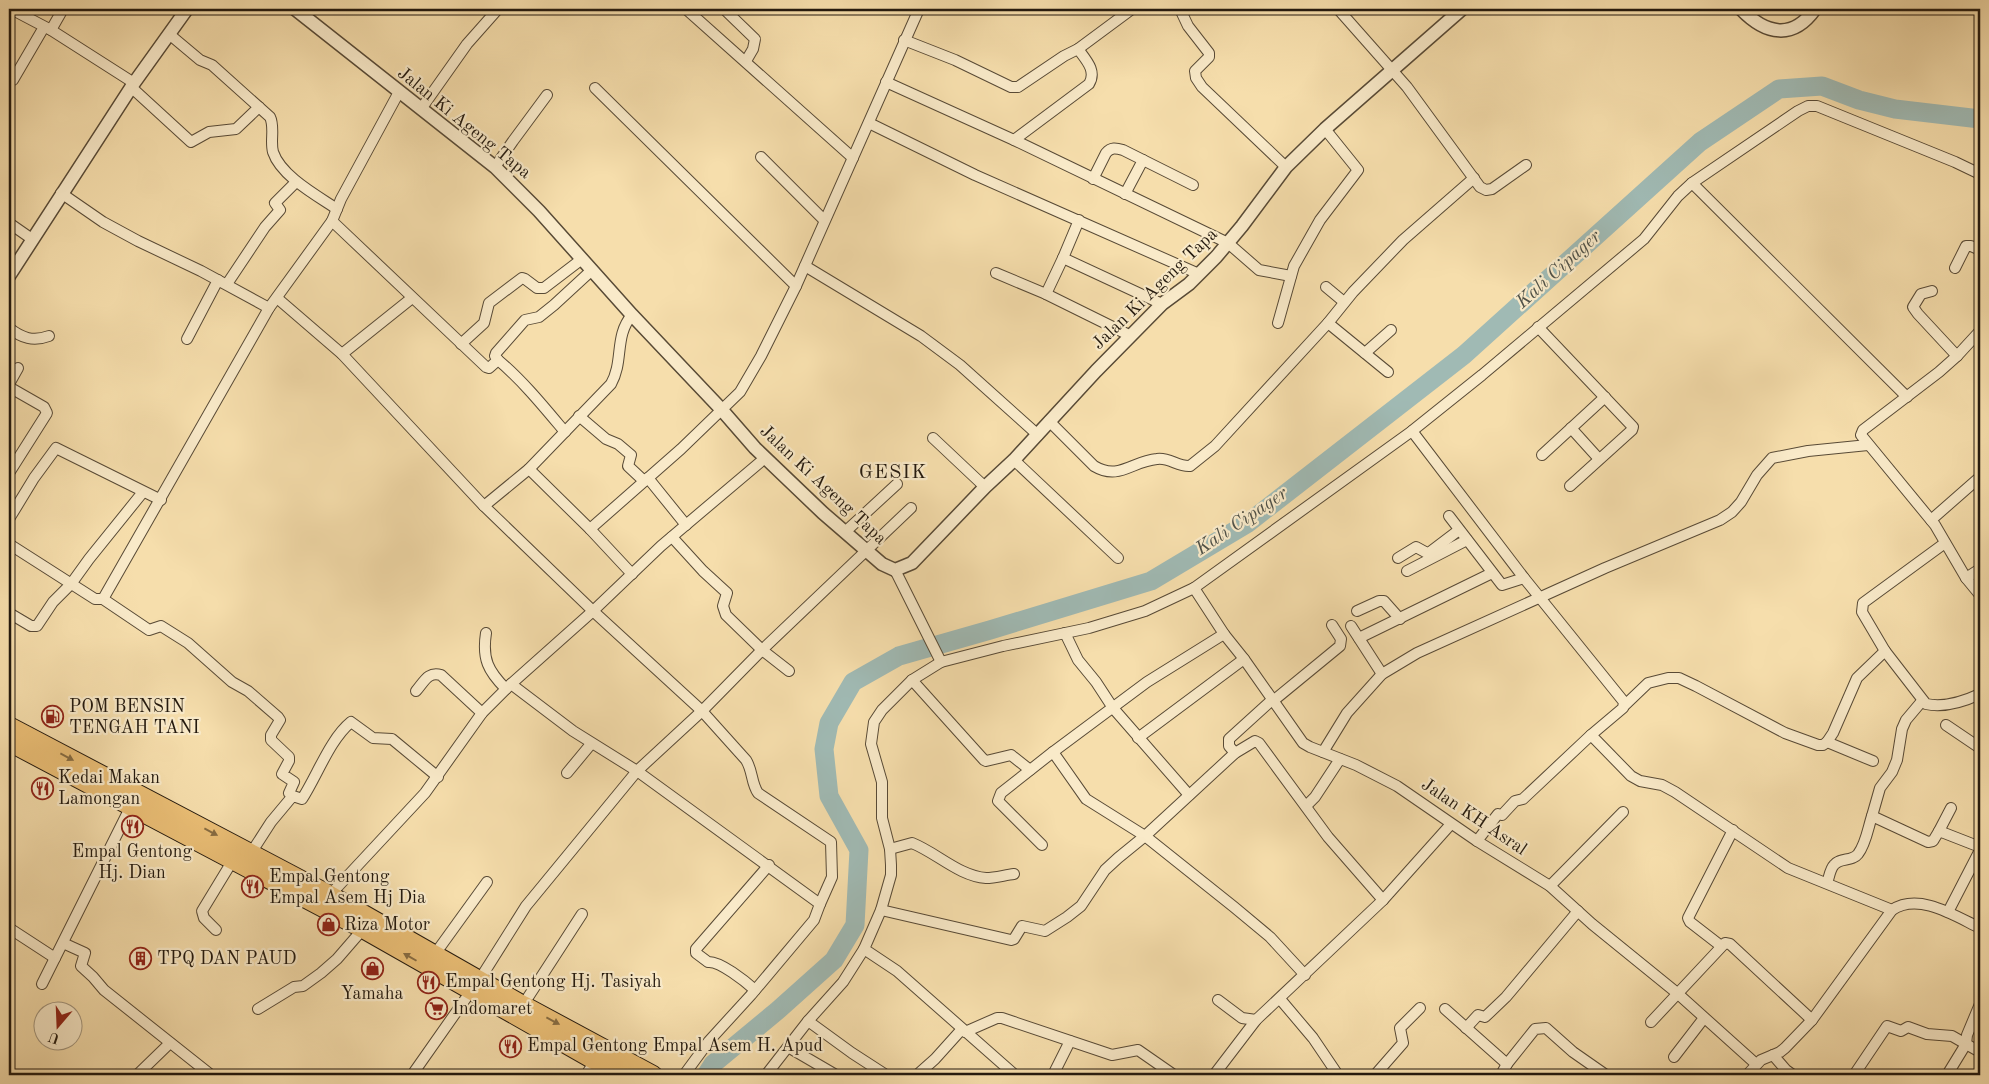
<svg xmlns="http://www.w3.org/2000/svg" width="1989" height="1084" font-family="'Old Standard TT',serif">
<rect width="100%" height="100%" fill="#f6deac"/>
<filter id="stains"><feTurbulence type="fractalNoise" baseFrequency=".004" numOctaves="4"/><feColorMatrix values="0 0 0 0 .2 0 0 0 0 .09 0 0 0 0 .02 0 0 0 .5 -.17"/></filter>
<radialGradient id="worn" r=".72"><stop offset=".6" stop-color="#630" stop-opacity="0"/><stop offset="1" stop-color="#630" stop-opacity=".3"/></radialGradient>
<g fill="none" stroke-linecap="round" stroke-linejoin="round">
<polyline stroke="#a0bab4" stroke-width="19" points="706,1075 713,1064 777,1011 834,960 855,925 859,850 829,796 824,749 829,723 853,682 899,656 990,630 1151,581 1248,523 1464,355 1700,142 1779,89 1822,86 1859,100 1895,109 1980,119"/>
<defs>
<g id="minor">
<polyline points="11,9 51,30 134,83"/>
<polyline points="686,9 853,158"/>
<polyline points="724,9 755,39 753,49 746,61"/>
<polyline points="1180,9 1188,26 1209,53 1209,57 1195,71 1196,78 1202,87 1286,167"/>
<polyline points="1338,9 1407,87 1480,187 1486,190 1492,189 1526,165"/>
<polyline points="51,30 63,9"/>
<path d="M 169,34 L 200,60 L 212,65 L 270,117 C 275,127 270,141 273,152 C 281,176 316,195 337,209"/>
<polyline points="904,40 955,60 1011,87 1018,87 1064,56 1078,49 1132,9"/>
<polyline points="9,82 13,80 44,27"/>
<polyline points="886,82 1014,140 1228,243 1259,270 1291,276"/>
<polyline points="131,87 191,142 209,132 236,129 259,107"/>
<polyline points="595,88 796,286"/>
<polyline points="421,109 467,44 498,9"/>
<polyline points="869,123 975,175 1199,274"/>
<path d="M 1014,140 L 1089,84 C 1097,71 1086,60 1078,49"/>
<polyline points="761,157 824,220"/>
<polyline points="495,167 513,141 547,95"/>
<path d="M 1093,179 L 1106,153 C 1111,147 1116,148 1123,150 L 1193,185"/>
<polyline points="1692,183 1907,397"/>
<polyline points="61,193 103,222 138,241 201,271 269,308"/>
<polyline points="1125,194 1143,160"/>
<polyline points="1079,220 1063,258 1162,304"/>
<path d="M 332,221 L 486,367 L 489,368 L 498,360 C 523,381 544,407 565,432"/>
<polyline points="9,223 32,239"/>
<polyline points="805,266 921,336 960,365 1038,435"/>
<polyline points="1955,268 1966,246 1971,246 1980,250"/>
<polyline points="996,273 1046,294 1131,336"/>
<polyline points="227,284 265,227 280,210 275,203 296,182"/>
<polyline points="1326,287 1344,302"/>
<polyline points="1932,291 1921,294 1913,307 1918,314 1957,356"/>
<polyline points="1046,294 1063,258"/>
<path d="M 277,298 L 342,354 L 484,506 L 593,611 L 702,711 L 746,760 C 753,771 751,783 758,793 L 831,842 L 832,877 L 820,904"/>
<polyline points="1278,323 1294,266 1320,220 1358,170 1325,129"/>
<polyline points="1328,323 1388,372"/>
<polyline points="1538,327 1633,427 1632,430 1570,486"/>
<path d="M 9,328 C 22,338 33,342 49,336"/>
<polyline points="1980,331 1957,356 1939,372 1863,430 1861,435 1935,525 1966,578 1980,595"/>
<polyline points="187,339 218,280"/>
<polyline points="461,344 484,323 489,303 522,278 525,279 537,288 544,288 582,259"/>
<polyline points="1365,353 1391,330"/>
<polyline points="342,354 412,298"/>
<polyline points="498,360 495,356 496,353 525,320 539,317 554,305 592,270"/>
<polyline points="9,384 18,368"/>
<polyline points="9,387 44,407 47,413 9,473"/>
<polyline points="579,416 606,439 618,444 631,455 628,466 644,481"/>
<path d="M 1049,421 L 1094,466 C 1119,481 1132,461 1157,459 C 1169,457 1178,467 1190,466 L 1215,446 L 1328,323 L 1353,292 L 1403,240 L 1474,178"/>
<polyline points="1571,428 1599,459"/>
<polyline points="1412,431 1524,578 1624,702 1623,708 1591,735 1631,776 1640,781 1662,785 1675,792 1788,868 1892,910"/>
<polyline points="933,438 985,487"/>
<polyline points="1542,455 1605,397"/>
<polyline points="1014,460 1118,558"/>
<polyline points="529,469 590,529 632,574"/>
<polyline points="648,478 686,525"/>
<path d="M 484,506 L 529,469 L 611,384 C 624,361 614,336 632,315"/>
<polyline points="1449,516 1502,585 1524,578"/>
<polyline points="9,519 34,478 56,448 161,500"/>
<polyline points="1931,520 1980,477"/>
<polyline points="590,529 681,449 740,392 761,356 796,286 919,9"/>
<polyline points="845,532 897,484"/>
<polyline points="672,537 703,571 727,593 723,606 726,615 762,650 789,671"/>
<polyline points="9,544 95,599 103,599 269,308 332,221 341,199 399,92"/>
<polyline points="1398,558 1416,547 1427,553 1430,552 1459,530"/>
<polyline points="895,570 941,662"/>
<polyline points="1407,571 1467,540"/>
<polyline points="1966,578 1980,569"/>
<polyline points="1194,588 1224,634 1244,659 1303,743 1310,747 1356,765 1397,786 1477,841 1550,886 1592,924 1677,993 1756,1064"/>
<polyline points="103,599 149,630 161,626 188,643 232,682 248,691 278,717 280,720 271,735 271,740 289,757 289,761 282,774 294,782 289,793 293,796"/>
<polyline points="1357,611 1379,601 1384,601 1400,619"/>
<polyline points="9,613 31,626 37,626 53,602 71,584 89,559 143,492"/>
<polyline points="1351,626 1382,674"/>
<path d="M 486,633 C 482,659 488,671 506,689"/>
<polyline points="1065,633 1078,660 1096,682 1113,708 1189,795"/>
<polyline points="1359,638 1492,573"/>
<polyline points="1885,651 1862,612 1863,603 1945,543"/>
<polyline points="912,680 984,760 986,761 1011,755 1030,770"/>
<polyline points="511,684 573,731 637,771 820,904 814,920 751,995 709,1041 684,1075"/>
<path d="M 416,691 C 424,682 428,671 441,675 L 482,713"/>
<polyline points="1273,701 1340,646 1341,639 1332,625"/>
<path d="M 1624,706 L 1648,683 L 1668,678 L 1679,678 L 1696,686 L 1785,733 L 1818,745 L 1823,745 L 1827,742 L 1833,733 L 1857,678 L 1885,651 L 1926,704 C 1944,708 1965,701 1980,694"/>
<polyline points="1946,725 1980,748"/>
<polyline points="1138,738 1244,659"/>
<polyline points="1827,742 1873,761"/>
<polyline points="1053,752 1086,799 1145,836 1234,907 1270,937 1305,975"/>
<polyline points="1323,752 1347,713 1382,674 1417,653 1605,568 1720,520 1732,512 1741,502 1757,475 1772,458 1808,451 1868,445"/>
<polyline points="1235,753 1229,746 1229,739 1272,700"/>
<polyline points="567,773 591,744"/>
<polyline points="1306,806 1315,797 1340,759"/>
<polyline points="1872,816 1880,788 1892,772 1897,760 1902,729 1906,720 1922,701"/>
<polyline points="1939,831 1951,808"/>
<polyline points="1477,841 1498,814 1502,815 1515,801 1523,799 1591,735"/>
<polyline points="1042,845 998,801 1001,793 1053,752 1147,682 1224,634"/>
<path d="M 890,849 L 912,843 C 937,853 959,876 986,878 C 995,878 1005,875 1014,874"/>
<path d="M 251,853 L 271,822 L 291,798 L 293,796 L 302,799 C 317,776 330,739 351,722 L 373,738 L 392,739 L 438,777"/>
<path d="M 1827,883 C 1829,878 1830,869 1834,865 C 1840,857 1852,862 1858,854 C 1866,844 1868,828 1872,816 L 1928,842 L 1933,841 L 1939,831 L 1980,847"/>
<polyline points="1550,886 1623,812"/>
<polyline points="330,895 425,793 482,713 511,684 593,611 661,546 765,458"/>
<polyline points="881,910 1011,940 1014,939 1022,926 1045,931 1067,917 1081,906 1105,870 1118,858 1145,836 1235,753 1255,741 1259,743 1328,837 1383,900"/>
<polyline points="1948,912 1980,850"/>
<polyline points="9,928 55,958"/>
<polyline points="216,930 204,918 202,911 233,860"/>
<polyline points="63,943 85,953 81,966 93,977 104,990 211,1075"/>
<polyline points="1721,946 1690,922 1688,918 1733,830"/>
<polyline points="435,954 487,882"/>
<polyline points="480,979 526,906 637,771 702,711 762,650 911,508"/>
<polyline points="42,984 131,806"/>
<path d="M 755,990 C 745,981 720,961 708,962 L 696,953 L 696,949 L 769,865"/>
<polyline points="1280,999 1313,1038 1338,1075"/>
<polyline points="1218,1000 1242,1018 1256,1020"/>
<polyline points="523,1005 582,914"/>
<polyline points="258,1009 294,987 303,986 321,973 337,959 363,929"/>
<polyline points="1445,1009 1507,1064 1535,1029 1546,1028 1573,1052 1606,1075"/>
<polyline points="808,1021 852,1053 886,1075"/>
<polyline points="1651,1022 1725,943 1730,944 1812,1020"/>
<polyline points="1466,1028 1478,1015 1485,1017 1506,997 1578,911"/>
<polyline points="965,1032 997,1018 1002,1018 1112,1055 1138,1050 1174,1075"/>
<polyline points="788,1047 836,1075"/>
<polyline points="1773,1055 1786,1070 1793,1075"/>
<polyline points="1674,1057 1704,1018"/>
<polyline points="137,1075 170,1043"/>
<polyline points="412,1075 471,991"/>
<polyline points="586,1075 595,1061"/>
<polyline points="766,1075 808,1021 843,982 864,949"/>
<polyline points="917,1075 935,1059 962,1029"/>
<polyline points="1015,1075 897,971 864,949 881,910 891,875 891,865 890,849 882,818 882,782 871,744 874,722 882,710 912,680 941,662 1003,646 1089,628 1145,611 1194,588 1412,431 1482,375 1644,239 1678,196 1692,183 1798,111 1808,106 1817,106 1955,162 1980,174"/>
<polyline points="1053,1075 1070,1041"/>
<polyline points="1214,1075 1256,1020 1383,900 1451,824"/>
<polyline points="1375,1075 1403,1043 1400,1028 1420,1008"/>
<polyline points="1502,1075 1502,1073 1507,1064"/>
<path d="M 1747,1075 L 1761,1060 L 1780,1052 L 1785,1048 L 1812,1020 L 1892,910 C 1919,892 1955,916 1980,928"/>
<polyline points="1854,1075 1887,1026 1901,1031 1908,1027 1927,1034 1952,1036 1966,1044 1967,1035 1980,1004"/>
<polyline points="1947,1075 1966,1044 1980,1052"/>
</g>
<g id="tertiary">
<polyline points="295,9 495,167 539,211 632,315 721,409 755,448 823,513 882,564 895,570 912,563 985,487 1014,460 1096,371 1162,304 1189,284 1216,257 1242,226 1286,167 1325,129 1462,9"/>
<path d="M 1741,9 C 1766,35 1793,40 1815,9"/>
<polyline points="9,276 134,83 187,9"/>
</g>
<g id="trunk">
<polyline points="9,726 330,895 523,1005 653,1075"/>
<polyline points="9,742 363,929 620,1075"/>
</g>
</defs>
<use href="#minor" stroke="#584a36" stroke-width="12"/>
<use href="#tertiary" stroke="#584a36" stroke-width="15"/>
<use href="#trunk" stroke="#23190e" stroke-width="20"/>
<use href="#minor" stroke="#f9eac9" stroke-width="10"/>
<use href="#tertiary" stroke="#f9eac9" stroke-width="12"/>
<use href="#trunk" stroke="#ebbf76" stroke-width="18"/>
</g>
<defs><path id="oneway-solid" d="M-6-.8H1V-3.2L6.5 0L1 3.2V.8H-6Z" transform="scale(1.25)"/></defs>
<g fill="#876c42">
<use href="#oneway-solid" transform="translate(67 757) rotate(28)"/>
<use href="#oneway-solid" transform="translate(211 832) rotate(28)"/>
<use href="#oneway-solid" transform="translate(410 957) rotate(-150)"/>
<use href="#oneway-solid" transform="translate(553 1021) rotate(28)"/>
</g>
<defs>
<symbol id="fuel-ring" viewBox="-11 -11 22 22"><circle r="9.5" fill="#f9eac9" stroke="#8f2418" stroke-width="1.5"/><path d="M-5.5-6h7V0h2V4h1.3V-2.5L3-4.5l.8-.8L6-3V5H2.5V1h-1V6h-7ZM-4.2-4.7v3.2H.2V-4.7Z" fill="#8f2418"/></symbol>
<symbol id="restaurant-ring" viewBox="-11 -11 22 22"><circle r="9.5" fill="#f9eac9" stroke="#8f2418" stroke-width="1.5"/><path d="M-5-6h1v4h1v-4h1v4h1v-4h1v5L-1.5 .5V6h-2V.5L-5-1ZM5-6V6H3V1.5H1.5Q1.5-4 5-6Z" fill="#8f2418"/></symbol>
<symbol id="shop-ring" viewBox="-11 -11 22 22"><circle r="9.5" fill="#f9eac9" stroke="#8f2418" stroke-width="1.5"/><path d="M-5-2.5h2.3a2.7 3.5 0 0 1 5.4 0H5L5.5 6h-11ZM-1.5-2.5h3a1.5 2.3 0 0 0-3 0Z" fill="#8f2418"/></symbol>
<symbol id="building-ring" viewBox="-11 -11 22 22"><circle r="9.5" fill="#f9eac9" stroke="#8f2418" stroke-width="1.5"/><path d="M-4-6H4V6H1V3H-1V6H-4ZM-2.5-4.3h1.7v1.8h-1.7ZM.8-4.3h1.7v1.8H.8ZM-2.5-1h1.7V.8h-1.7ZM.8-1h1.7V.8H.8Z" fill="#8f2418"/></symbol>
<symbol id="supermarket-ring" viewBox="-11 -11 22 22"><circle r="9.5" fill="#f9eac9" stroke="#8f2418" stroke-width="1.5"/><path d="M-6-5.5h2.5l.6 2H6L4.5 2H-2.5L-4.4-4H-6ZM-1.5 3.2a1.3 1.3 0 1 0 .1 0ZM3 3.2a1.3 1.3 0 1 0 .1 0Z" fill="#8f2418"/></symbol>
</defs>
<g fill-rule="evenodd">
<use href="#fuel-ring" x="40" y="704" width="25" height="25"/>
<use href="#restaurant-ring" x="30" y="776" width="25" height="25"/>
<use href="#restaurant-ring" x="120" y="814" width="25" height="25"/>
<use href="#restaurant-ring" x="240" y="874" width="25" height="25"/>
<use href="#shop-ring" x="316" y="912" width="25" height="25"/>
<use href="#building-ring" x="128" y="946" width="25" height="25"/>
<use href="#shop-ring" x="360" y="956" width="25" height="25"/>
<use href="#restaurant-ring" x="416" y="970" width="25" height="25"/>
<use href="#supermarket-ring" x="424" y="996" width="25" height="25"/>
<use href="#restaurant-ring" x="498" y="1034" width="25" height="25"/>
</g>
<g text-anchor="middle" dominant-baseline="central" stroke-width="4.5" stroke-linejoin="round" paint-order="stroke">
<g font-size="18" fill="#23190e" stroke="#f9eac9">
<text transform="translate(464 123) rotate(39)">Jalan Ki Ageng Tapa</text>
<text transform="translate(1155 289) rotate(-44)">Jalan Ki Ageng Tapa</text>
<text transform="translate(823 485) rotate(43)">Jalan Ki Ageng Tapa</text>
<text transform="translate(1474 817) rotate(34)">Jalan KH Asral</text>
</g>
<g font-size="18" fill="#23190e" stroke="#f9eac9" text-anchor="start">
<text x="69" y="707">POM BENSIN<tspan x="69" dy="21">TENGAH TANI</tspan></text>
<text x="58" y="778">Kedai Makan<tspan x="58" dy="21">Lamongan</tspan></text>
<text x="132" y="852" text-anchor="middle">Empal Gentong<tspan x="132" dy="21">Hj. Dian</tspan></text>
<text x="269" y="877">Empal Gentong<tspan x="269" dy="21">Empal Asem Hj Dia</tspan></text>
<text x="344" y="925">Riza Motor</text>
<text x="157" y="959">TPQ DAN PAUD</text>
<text x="445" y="982">Empal Gentong Hj. Tasiyah</text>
<text x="372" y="994" text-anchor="middle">Yamaha</text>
<text x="452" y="1009">Indomaret</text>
<text x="527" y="1046">Empal Gentong Empal Asem H. Apud</text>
</g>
<g font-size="19" font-style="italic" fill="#4f5148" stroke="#f9eac9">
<text transform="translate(1559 270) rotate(-42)">Kali Cipager</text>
<text transform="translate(1242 522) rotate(-34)">Kali Cipager</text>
</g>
<g font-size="20" letter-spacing="1" fill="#23190e" stroke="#f9eac9">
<text x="893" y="473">GESIK</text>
</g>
</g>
<rect width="1989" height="1084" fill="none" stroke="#f6deac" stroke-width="30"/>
<rect x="10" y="10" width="1969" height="1064" fill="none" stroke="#23190e" stroke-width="2.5"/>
<rect x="15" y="15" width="1959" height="1054" fill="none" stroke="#23190e"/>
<g transform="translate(58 1026) rotate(199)"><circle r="24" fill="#f9eac9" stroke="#a3967e"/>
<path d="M0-4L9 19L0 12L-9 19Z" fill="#8f2418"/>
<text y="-8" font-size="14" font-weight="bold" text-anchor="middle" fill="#23190e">U</text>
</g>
<rect width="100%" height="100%" filter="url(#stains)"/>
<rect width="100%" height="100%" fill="url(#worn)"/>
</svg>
